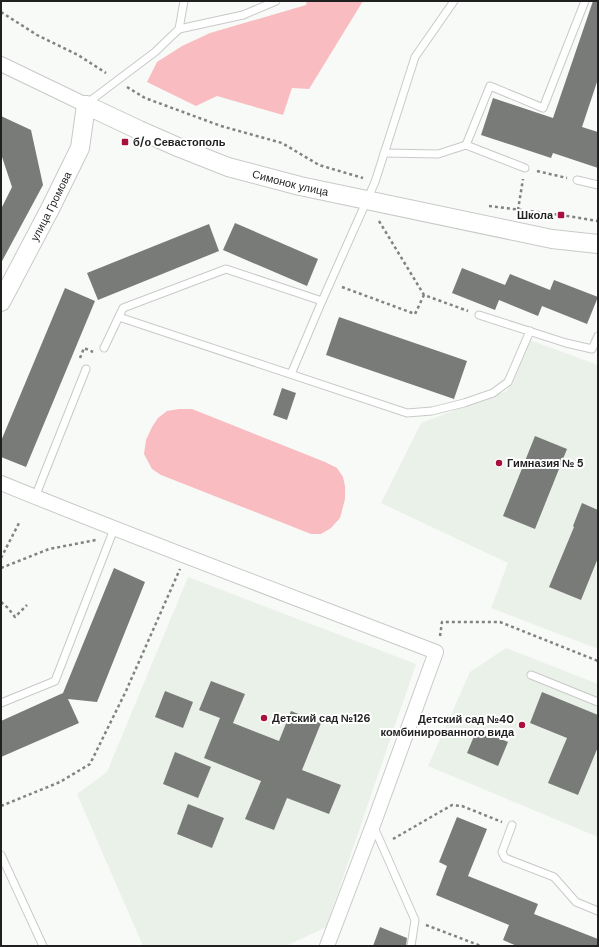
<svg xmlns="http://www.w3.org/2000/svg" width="599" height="947" font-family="'DM Sans',sans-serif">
<rect width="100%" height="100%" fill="#f8faf8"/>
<g fill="#eaf1e8">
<polygon points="530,340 598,365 598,649 491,608 508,563 381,503 421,423 507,391"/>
<polygon points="188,577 416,664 326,927 286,946 143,946 77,794 107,772"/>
<polygon points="506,648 598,684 598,837 428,766 470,672"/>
</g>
<g fill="#f9bdc1">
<polygon points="307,1 363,1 309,89 292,88 283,115 217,96 196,106 147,82 157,62 182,46 210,33 306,5"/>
<polygon points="179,409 192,409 325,462 337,468 343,477 345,486 345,499 340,518 331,528 321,534 311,534 161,475 152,469 144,454 146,440 152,427 158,418 167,411"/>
</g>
<g fill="#797b79">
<polygon points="593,1 598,1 598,79 582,127 598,132 598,168 553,153 551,158 481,135 493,98 553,118"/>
<polygon points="1,116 31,130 43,185 1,263 1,209 12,187 1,154"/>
<polygon points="235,223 318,259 307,286 223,250"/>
<polygon points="209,224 219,251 98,300 87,273"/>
<polygon points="462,268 505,285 510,274 550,290 554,280 598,297 587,324 542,306 538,316 499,300 495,310 452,293"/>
<polygon points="65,288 95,301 26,467 1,457 1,441"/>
<polygon points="339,317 467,361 454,399 326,355"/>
<polygon points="282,388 296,393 287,420 273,415"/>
<polygon points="535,436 567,449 535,529 503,516"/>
<polygon points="582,503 598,510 598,558 581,600 549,587 574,527 573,526"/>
<polygon points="114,568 145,582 97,702 68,699 79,723 1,757 1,721 63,693"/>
<polygon points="211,681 245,694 233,723 279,741 291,711 321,723 302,770 341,785 329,814 287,798 274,830 245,819 261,781 204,758 220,718 199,710"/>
<polygon points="165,691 193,702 183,728 155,717"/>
<polygon points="542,692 598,715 598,747 578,795 548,783 567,738 530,723"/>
<polygon points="477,729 508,742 498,766 467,753"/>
<polygon points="175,752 211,767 198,798 163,784"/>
<polygon points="188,804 224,818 212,848 177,834"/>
<polygon points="457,817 487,829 468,876 538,904 534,914 598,939 598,946 517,946 503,940 509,925 436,895 447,866 439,862"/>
<polygon points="380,927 407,938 406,946 373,946"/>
</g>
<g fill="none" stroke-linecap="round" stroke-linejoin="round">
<defs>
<g id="service">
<polyline points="179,29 243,15 276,1"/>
<polyline points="86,104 155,52 179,29 184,1"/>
<polyline points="466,145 490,86 543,108 585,1"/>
<polyline points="384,153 438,154 466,145 525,168"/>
<polyline points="577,180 598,185"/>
<polyline points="479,315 566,343 592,349 598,336"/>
<polyline points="119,317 407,413 432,411 464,403 493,393 508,382 530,331"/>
<polyline points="104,348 123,308 226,269 322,301"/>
<polyline points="291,374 322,301 375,182 415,57 454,1"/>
<polyline points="35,497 86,369"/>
<polyline points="531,675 598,702"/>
<polyline points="1,703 55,681 114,529"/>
<polyline points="373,825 415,920 411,946"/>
<polyline points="512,825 502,852 505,858 554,877 576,902 598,911"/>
<polyline points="1,855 43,946"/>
</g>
<g id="minor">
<polyline points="1,64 86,105"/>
<path d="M 1,483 C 145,542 291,596 436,652 L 373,825 L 327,946"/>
</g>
<g id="tertiary">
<path id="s1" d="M 1,302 L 50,209 L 80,148 L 86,105 L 139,130 L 180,148 L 228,167 L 300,186 L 514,231 L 552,239 L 598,244"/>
</g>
</defs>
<use href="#service" stroke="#c8cac8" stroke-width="9"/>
<use href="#minor" stroke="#c8cac8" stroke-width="16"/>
<use href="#tertiary" stroke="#c8cac8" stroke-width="20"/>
<g stroke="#818381" stroke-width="2.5" stroke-dasharray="3 3" stroke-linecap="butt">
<polyline points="1,12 37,35 78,55 106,73"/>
<polyline points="127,87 145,98 221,126 282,143 319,165 363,178"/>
<polyline points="537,171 567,178"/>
<polyline points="489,206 561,215 598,221"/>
<polyline points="518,210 523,179"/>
<polyline points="379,221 424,295 468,311"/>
<polyline points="342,287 415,314 424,295"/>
<polyline points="80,358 84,348 93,352"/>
<polyline points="1,558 19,523"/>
<polyline points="1,568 49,549 96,540"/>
<polyline points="1,602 8,608 15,617 27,605"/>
<polyline points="440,636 442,622 500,622 598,661"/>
<polyline points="1,806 60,782 90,764 126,691 180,569"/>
<polyline points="393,839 452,805 462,806 502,822"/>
<polyline points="426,925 481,946"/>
</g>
<use href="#service" stroke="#fff" stroke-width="7"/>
<use href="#minor" stroke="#fff" stroke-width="14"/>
<use href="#tertiary" stroke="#fff" stroke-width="18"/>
</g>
<g fill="#a8113b" stroke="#fff" stroke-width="1.5">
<rect x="121" y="138" width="8" height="8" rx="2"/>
<rect x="557" y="211" width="8" height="8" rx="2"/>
<circle cx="499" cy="463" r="4"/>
<circle cx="264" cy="718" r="4"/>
<circle cx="522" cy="725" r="4"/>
</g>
<g text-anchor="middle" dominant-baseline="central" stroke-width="4" stroke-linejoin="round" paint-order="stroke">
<g font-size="11" font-weight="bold" fill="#1f201f" stroke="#fff" text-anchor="start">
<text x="133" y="142">б/о Севастополь</text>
<text x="553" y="215" text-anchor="end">Школа</text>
<text x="507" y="463">Гимназия № 5</text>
<text x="272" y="718">Детский сад №126</text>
<text x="514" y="719" text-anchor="end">Детский сад №40<tspan x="514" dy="13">комбинированного вида</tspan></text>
</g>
<g font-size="11" fill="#1f201f" stroke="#fff">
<text stroke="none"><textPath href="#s1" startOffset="436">Симонок улица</textPath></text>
<text stroke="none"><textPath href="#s1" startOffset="108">улица Громова</textPath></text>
</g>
</g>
<rect width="599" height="947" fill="none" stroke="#1f201f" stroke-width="4"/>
</svg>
